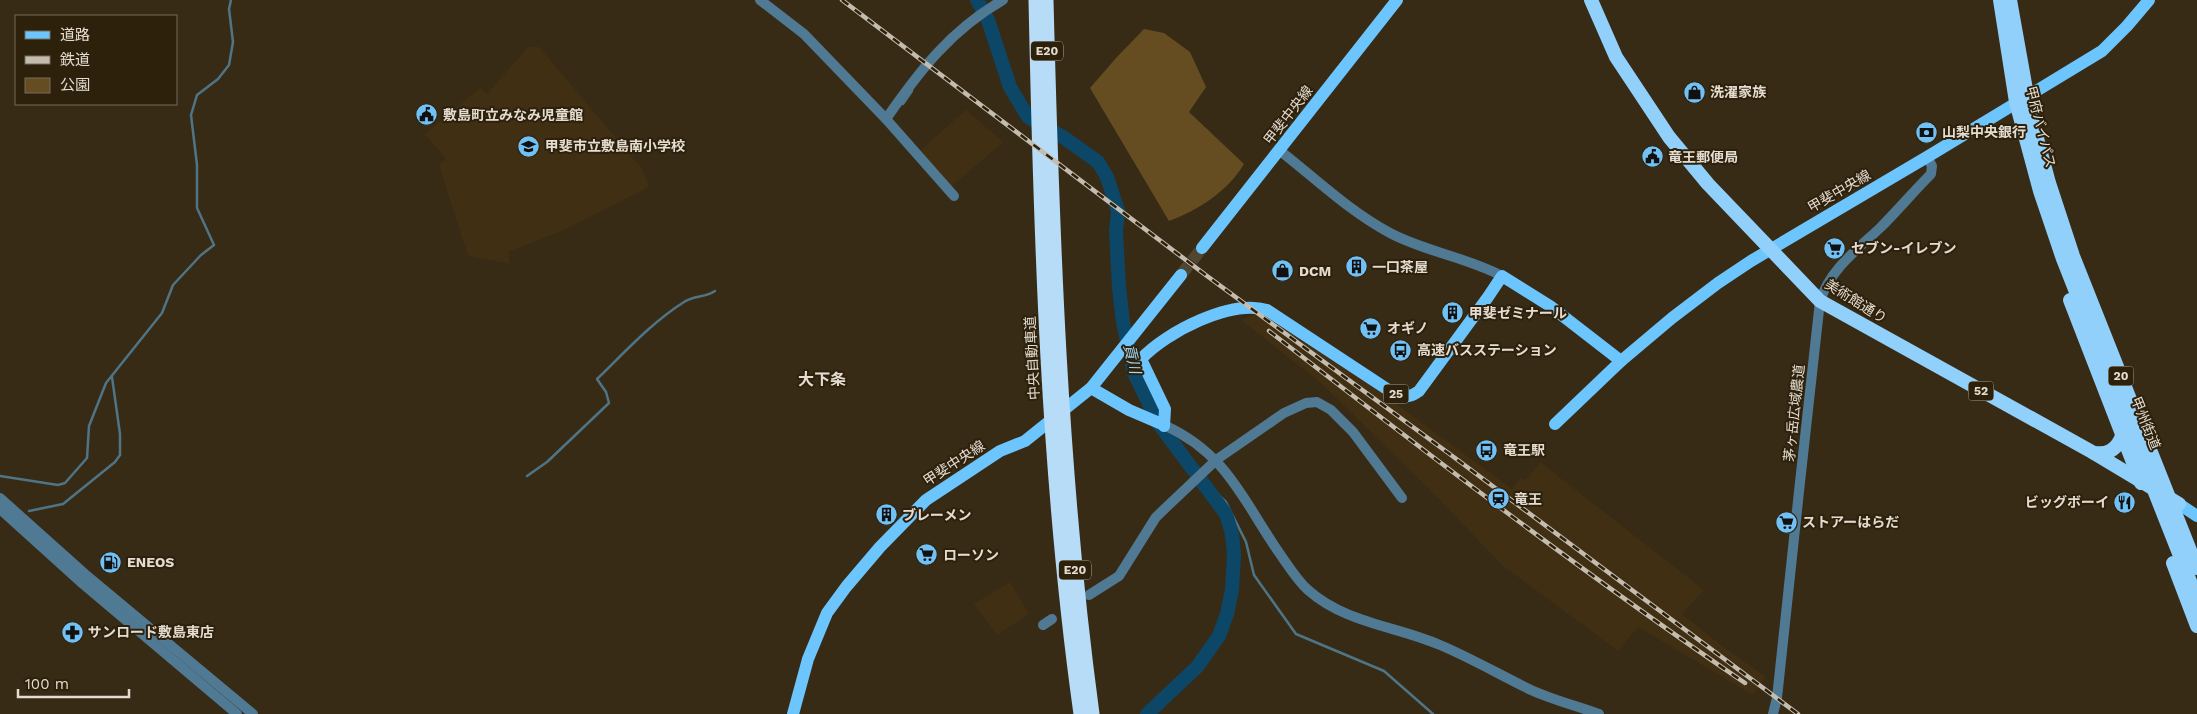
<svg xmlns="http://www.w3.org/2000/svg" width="2197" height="714" font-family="'Work Sans','Noto Sans JP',sans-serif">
<rect width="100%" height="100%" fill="#372b16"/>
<g fill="#402f13">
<polygon points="528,47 539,47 643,170 648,184 647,188 566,229 508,252 510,264 468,256 439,165 446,159 425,134 480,88 487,94"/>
<polygon points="966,110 1003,142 951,187 920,151"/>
<polygon points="1260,312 1368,383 1512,489 1521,478 1525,481 1540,462 1704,590 1682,614 1722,646 1766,677 1753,695 1638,627 1618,651 1502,565 1436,496 1320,382 1241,320"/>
<polygon points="1010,582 1029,614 997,635 974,604"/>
</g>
<path fill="#654d21" d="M 1144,29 L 1164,33 L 1190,52 L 1206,87 L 1189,112 L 1244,164 C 1228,191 1197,211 1169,221 L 1090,88 L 1117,57 Z"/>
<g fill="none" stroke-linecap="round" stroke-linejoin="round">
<g stroke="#4e7486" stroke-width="2.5">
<polyline points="903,104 912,91"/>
<polyline points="0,476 58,485 65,483 87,458 89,426 106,383 162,313 173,285 201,255 214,245 197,208 197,165 191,115 197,95 218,79 229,65 233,42 229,9 231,0"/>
<path d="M 527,476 L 547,462 L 609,403 L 606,392 L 597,379 C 625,352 651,323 684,302 C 695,295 705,298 715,291"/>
<polyline points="1202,479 1226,502 1246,542 1254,575 1296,634 1384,671 1433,714"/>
<polyline points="29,511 63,504 115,462 120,455 120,434 112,377"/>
</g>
<polyline stroke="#0d4767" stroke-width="14" points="977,0 988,20 1010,87 1028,117 1063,137 1098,162 1107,177 1118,211 1116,232 1119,287 1123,322 1134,373 1159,424 1226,514 1232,534 1234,554 1232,590 1227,614 1219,636 1197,667 1147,714"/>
<polyline stroke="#514632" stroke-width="12" stroke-dasharray="12 6" stroke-linecap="butt" points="1181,275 1202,248"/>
<g stroke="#507994" stroke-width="10">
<polyline points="760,0 804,34 886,119 954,196"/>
<path d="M 886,119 C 920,70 951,30 1003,0"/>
<path d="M 1279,150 C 1315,178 1350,212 1390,233 C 1426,252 1466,257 1502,276"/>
<path d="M 1164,425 C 1228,454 1243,501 1280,554 C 1289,567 1297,580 1308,590 C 1345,623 1396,626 1440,645 C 1471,658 1500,675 1531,690 C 1553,700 1577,706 1599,714"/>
<polyline points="0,498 85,574 253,714"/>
<polyline points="0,509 83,584 237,714"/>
<polyline points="1089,595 1119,576 1156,517 1216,460 1284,413 1306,403 1317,402 1331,410 1353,432 1402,498"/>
<polyline points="1043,625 1052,619"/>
<path d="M 1773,714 L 1777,698 C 1791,566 1805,433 1820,301 C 1830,269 1858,249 1881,227 C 1898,210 1914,191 1931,174 L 1932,166 L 1927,157"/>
</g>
<g stroke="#6cc5fd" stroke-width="12">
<polyline points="1202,248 1397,0"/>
<polyline points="1091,388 1129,410 1164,425"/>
<polyline points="1555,424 1621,361 1672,318 1718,283 1751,261 1927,157 2102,51 2127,26 2149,0"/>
<path d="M 1164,426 L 1165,409 L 1141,359 C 1166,332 1231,299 1267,310 L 1396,395 C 1406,397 1411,397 1419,391 L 1488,297 L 1502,276 L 1550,306 L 1621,361"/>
<polyline points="2179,504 2197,516"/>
<polyline points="793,714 808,659 827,613 846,587 880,547 926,500 1000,451 1025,441 1091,388 1181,275"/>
</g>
<g stroke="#91d0fa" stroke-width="14">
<polyline points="1591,0 1616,57 1669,137 1708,184 1820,301 2094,453 2179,504"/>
<polyline points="2000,0 2016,102 2040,191 2063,259 2197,599"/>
<polyline points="2010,0 2030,112 2049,183 2073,256 2197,568"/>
<polyline points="2070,300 2141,483"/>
<path d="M 2094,453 C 2108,455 2117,449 2122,436"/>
<polyline points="2173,563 2197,626"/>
</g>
<g stroke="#b6dcf7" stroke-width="15">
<path d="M 1036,0 C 1041,238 1048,478 1081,714"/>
<path d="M 1046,0 C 1052,238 1060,478 1092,714"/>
</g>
<defs>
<g id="rail">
<polyline points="842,0 1207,276 1451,455 1798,714"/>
<path d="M 1269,331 C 1425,452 1582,572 1745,683"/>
</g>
</defs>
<use href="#rail" stroke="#c4bcae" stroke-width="4.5"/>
<use href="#rail" stroke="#2d210c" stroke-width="2.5" stroke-dasharray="8" stroke-linecap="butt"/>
</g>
<defs>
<symbol id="shop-disc" viewBox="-11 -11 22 22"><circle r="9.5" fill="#71c1f5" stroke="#2d210c"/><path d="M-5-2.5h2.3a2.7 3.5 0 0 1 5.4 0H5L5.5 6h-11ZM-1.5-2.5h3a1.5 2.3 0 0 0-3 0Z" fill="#111"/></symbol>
<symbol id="civic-disc" viewBox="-11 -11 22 22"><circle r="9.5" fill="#71c1f5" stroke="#2d210c"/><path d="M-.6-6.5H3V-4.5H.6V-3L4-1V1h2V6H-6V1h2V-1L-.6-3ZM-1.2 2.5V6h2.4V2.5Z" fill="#111"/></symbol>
<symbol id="bank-disc" viewBox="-11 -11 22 22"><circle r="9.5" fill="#71c1f5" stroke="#2d210c"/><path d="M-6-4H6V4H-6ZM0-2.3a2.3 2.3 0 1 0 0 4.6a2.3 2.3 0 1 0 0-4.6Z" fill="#111"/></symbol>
<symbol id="school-disc" viewBox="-11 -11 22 22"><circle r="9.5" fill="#71c1f5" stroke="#2d210c"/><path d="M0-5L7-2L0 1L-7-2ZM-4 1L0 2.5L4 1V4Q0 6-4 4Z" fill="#111"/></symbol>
<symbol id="supermarket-disc" viewBox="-11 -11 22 22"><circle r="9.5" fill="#71c1f5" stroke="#2d210c"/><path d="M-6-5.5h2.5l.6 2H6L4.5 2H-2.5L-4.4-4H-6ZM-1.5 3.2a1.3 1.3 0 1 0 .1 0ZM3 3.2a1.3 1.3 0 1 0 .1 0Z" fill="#111"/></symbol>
<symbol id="building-disc" viewBox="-11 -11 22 22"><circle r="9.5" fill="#71c1f5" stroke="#2d210c"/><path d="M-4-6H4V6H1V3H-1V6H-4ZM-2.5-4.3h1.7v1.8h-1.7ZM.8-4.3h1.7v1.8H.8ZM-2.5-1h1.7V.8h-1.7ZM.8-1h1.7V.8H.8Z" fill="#111"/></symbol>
<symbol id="bus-disc" viewBox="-11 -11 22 22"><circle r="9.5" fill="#71c1f5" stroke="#2d210c"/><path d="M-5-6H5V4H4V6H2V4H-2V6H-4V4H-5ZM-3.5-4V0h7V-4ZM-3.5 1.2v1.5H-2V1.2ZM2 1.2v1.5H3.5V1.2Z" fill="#111"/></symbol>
<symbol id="station-disc" viewBox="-11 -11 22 22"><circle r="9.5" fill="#71c1f5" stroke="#2d210c"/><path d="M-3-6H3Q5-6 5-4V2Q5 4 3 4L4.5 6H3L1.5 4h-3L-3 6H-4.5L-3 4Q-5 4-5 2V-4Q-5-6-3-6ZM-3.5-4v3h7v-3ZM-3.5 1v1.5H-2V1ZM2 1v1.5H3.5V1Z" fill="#111"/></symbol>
<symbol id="restaurant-disc" viewBox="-11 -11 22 22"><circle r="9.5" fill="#71c1f5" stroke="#2d210c"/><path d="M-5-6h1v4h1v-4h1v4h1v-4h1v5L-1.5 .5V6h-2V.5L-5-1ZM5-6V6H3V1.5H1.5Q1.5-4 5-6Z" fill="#111"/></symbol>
<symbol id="fuel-disc" viewBox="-11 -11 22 22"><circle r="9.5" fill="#71c1f5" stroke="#2d210c"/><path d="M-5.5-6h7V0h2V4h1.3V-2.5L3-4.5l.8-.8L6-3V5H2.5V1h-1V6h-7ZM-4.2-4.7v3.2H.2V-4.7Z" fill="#111"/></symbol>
<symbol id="pharmacy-disc" viewBox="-11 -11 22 22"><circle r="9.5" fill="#71c1f5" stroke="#2d210c"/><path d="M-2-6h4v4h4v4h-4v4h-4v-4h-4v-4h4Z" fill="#111"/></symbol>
</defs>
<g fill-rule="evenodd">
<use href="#shop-disc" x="1682" y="80" width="25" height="25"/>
<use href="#civic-disc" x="414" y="102" width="25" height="25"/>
<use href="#bank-disc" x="1914" y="120" width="25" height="25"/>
<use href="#school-disc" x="516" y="134" width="25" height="25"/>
<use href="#civic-disc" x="1640" y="144" width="25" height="25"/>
<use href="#supermarket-disc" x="1822" y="236" width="25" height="25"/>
<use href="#building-disc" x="1344" y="254" width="25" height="25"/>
<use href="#shop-disc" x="1270" y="258" width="25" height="25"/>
<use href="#building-disc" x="1440" y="300" width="25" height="25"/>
<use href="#supermarket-disc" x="1358" y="316" width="25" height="25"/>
<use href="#bus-disc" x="1388" y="338" width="25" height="25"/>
<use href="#bus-disc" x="1474" y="438" width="25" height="25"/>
<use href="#station-disc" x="1486" y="486" width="25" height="25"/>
<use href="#restaurant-disc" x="2112" y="490" width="25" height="25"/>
<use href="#building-disc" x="874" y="502" width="25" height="25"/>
<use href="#supermarket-disc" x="1774" y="510" width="25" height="25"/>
<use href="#supermarket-disc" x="914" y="542" width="25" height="25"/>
<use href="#fuel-disc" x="98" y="550" width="25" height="25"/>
<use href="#pharmacy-disc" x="60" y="620" width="25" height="25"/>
</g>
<g text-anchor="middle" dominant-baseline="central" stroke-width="4" stroke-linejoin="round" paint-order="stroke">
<g fill="#2d210c" stroke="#ada495" stroke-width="1">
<rect x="1031" y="41.5" width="32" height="19" rx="4"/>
<rect x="2108.5" y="366.5" width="25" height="19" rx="4"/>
<rect x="1968.5" y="381.5" width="25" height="19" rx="4"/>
<rect x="1383.5" y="384.5" width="25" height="19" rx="4"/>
<rect x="1059" y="560.5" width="32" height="19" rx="4"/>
</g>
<g font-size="12" font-weight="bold" fill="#e4dcd0">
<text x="1047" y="51">E20</text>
<text x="2121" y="376">20</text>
<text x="1981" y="391">52</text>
<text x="1396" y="394">25</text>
<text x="1075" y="570">E20</text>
</g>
<g font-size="14" font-weight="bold" fill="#e4dcd0" stroke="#2d210c" text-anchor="start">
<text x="1710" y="92">洗濯家族</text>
<text x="443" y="115">敷島町立みなみ児童館</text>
<text x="1942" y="132">山梨中央銀行</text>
<text x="545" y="146">甲斐市立敷島南小学校</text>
<text x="1668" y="157">竜王郵便局</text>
<text x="1851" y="248">セブン-イレブン</text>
<text x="1372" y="267">一口茶屋</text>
<text x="1299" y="271">DCM</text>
<text x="1469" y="313">甲斐ゼミナール</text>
<text x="1387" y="328">オギノ</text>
<text x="1417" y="350">高速バスステーション</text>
<text x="1503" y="450">竜王駅</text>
<text x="1514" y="499">竜王</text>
<text x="2109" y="502" text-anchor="end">ビッグボーイ</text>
<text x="902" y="515">ブレーメン</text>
<text x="1802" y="522">ストアーはらだ</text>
<text x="943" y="555">ローソン</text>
<text x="127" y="562">ENEOS</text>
<text x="88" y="632">サンロード敷島東店</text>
</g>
<g font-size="14" fill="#e4dcd0" stroke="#2d210c">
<text transform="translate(1288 115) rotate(-52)">甲斐中央線</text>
<text transform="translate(2041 127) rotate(76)">甲府バイパス</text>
<text transform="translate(1839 191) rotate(-30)">甲斐中央線</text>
<text transform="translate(1856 301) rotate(32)">美術館通り</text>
<text transform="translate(1032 358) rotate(-93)">中央自動車道</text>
<text transform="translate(1794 413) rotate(-84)">茅ヶ岳広域農道</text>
<text transform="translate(2146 423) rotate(68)">甲州街道</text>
<text transform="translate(954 463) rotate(-33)">甲斐中央線</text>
</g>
<g font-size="15" font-style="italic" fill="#a6d4f3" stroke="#2d210c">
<text transform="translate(1132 359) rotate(77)">貢川</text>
</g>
<g font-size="16" font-weight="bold" fill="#e4dcd0" stroke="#2d210c">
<text x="822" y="379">大下条</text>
</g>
</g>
<rect x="15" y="15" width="162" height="90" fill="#2d210c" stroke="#766c5a"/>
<rect x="25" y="31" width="25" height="8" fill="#6cc5fd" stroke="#766c5a"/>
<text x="60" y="40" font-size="15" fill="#e4dcd0">道路</text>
<rect x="25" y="56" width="25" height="8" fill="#c4bcae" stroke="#766c5a"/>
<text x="60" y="65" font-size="15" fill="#e4dcd0">鉄道</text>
<rect x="25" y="78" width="25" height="15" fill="#654d21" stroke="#766c5a"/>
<text x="60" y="90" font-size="15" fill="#e4dcd0">公園</text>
<path d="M18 689v8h111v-8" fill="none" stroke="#e4dcd0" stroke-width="2.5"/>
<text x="25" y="689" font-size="15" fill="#e4dcd0" stroke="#2d210c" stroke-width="4" paint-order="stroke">100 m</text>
</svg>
